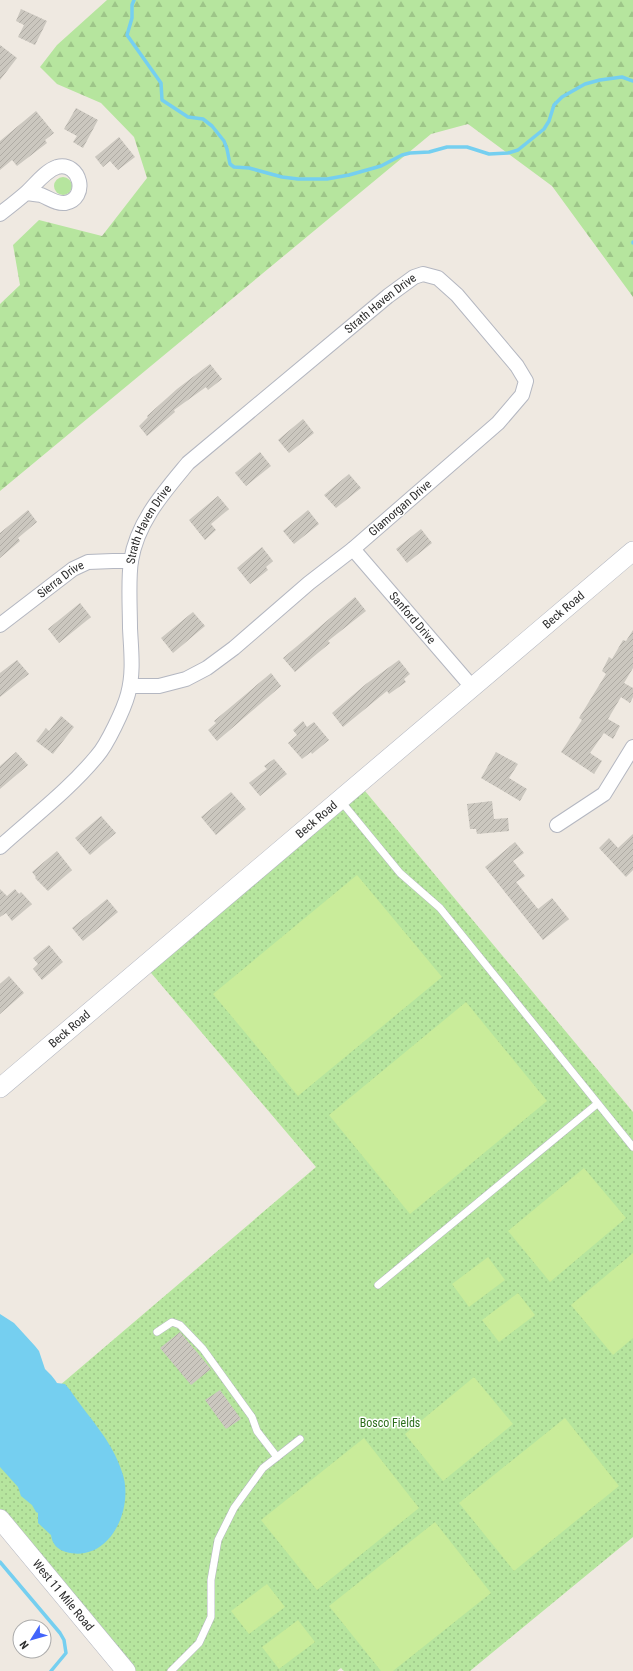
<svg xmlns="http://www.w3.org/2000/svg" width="633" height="1671" font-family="'Roboto Condensed',sans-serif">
<defs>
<pattern id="forest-firs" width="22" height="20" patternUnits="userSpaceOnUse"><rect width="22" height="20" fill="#b6e59e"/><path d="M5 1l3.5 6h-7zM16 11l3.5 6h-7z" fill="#9dc588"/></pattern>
<pattern id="park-dots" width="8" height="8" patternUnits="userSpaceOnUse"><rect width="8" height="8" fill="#b6e59e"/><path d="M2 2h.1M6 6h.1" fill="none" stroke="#9dc588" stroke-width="1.8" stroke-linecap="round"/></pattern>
<pattern id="building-hatch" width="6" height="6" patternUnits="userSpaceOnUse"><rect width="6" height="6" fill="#cbc7bf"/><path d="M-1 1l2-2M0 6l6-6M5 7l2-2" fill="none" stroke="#afaba4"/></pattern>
</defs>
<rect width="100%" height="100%" fill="#efe9e1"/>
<circle fill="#b6e59e" cx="63" cy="186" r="9"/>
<polygon fill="url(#forest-firs)" points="107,0 633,0 633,297 552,186 468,124 431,134 0,491 0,304 20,285 13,245 39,220 102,236 147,178 134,137 101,103 57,84 40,67 57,45"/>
<polygon fill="url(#park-dots)" points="360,785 633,1112 633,1537 470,1671 344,1671 341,1668 337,1671 132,1671 0,1511 0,1333 59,1386 316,1167 146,967"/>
<g fill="#c9ec9a">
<polygon points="357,875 442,977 298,1096 213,994"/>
<polygon points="466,1002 547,1101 410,1214 329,1115"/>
<polygon points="584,1168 626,1218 550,1282 508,1231"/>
<polygon points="633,1253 633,1338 613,1355 571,1305"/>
<polygon points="488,1257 505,1280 469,1307 452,1284"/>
<polygon points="518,1293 535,1315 499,1342 482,1320"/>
<polygon points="474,1377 513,1424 443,1481 405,1434"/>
<polygon points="565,1418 619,1486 514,1571 459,1503"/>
<polygon points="364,1438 419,1508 317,1590 261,1520"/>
<polygon points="435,1522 491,1593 393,1671 381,1671 329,1606"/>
<polygon points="267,1584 285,1607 249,1634 231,1611"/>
<polygon points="298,1620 315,1642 279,1669 262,1647"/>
</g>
<path fill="#75cff0" d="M 0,1314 L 14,1323 L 35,1346 L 39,1351 L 45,1369 L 51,1375 L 55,1380 L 57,1383 L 65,1384 L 70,1390 C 88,1417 112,1440 122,1472 C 135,1507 110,1564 66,1552 C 58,1550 52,1544 51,1535 L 38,1523 L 38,1513 L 36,1512 L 32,1505 L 21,1496 L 18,1487 L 0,1467 Z"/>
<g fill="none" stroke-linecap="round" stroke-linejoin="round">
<g stroke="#75cff0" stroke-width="3.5">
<polyline points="134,0 132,5 132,18 127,35 161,83 162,100 188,117 203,119 212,126 224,141 227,149 230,164 234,167 249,168 282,177 298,179 327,179 349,175 381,166 402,155 410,153 429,152 447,147 467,147 489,154 508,153 518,150 544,129 549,121 554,105 562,97 585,84 600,80 622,77 633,81"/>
<polyline points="633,242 633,243"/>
<polyline points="0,1562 60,1633 64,1640 66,1653 51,1671"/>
</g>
</g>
<g fill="url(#building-hatch)">
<polygon points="21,9 47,21 35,45 18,37 24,25 16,21"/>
<polygon points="0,45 17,58 0,80"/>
<polygon points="76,108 98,120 83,148 73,142 77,136 64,129"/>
<polygon points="36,111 54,133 45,140 47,143 17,166 12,160 0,170 0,141"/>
<polygon points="119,137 135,157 118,170 110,161 103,167 95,157"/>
<polygon points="210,364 222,379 208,390 206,387 174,410 175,412 147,436 139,426 148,417 147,416 177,389"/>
<polygon points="303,419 314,433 289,453 278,440"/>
<polygon points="260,452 271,466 246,486 235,473"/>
<polygon points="349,474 361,488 336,508 324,495"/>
<polygon points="218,496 229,509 211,524 216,530 205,540 189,520"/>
<polygon points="28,510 37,522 18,538 20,541 0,558 0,533"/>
<polygon points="308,510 319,524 294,544 283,531"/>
<polygon points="421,529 432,543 407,563 396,549"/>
<polygon points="262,547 273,561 266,567 268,570 250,584 237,568"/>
<polygon points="355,597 366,611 328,641 330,643 295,672 283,658"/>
<polygon points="80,603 91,617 59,643 48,629"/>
<polygon points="193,612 205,626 173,653 161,638"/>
<polygon points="633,630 633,668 624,683 633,688 633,697 630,703 621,697 608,719 620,726 613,739 604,733 590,753 602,761 594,774 561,752 582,720 579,718 606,674 602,671 609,657 612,659 623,640 626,641"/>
<polygon points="17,660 29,674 0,697 0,673"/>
<polygon points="399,660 410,674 404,679 406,682 389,694 387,691 343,727 332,713 366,684"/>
<polygon points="271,673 281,686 217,741 208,730 216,723 214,721"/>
<polygon points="61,716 74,727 53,754 36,741 46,728 49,731"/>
<polygon points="303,721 307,727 314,722 329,740 312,754 311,752 302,759 288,743 297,735 293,730"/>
<polygon points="16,752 28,765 0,789 0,766"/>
<polygon points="496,752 518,764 509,778 527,789 520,801 481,778"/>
<polygon points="274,759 287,774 260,796 249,783 267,769 264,766"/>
<polygon points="231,792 246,809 216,835 201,817"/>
<polygon points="492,801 494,819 508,818 509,831 477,834 476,829 470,829 467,804"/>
<polygon points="101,816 116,833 90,855 75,838"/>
<polygon points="633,834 633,870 626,877 599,848 609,838 618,848"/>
<polygon points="515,842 524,853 513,861 525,876 516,882 538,909 552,898 569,919 543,940 485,867"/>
<polygon points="57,851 72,870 48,891 35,878 36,877 32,872"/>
<polygon points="0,889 7,896 15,889 19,894 21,892 32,904 12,921 6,913 0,917"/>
<polygon points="107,899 118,912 83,941 72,928"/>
<polygon points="49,945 63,962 42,980 33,969 38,964 33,958"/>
<polygon points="9,976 24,993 0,1014 0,984"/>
<polygon points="180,1332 211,1369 191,1385 160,1348"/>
<polygon points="220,1390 241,1419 226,1429 205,1400"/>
</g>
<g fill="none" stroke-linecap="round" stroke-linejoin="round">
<defs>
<g id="lane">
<polyline points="340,800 400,873 440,908 633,1147"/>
<polyline points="378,1285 597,1104"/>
<polyline points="157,1332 172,1322 180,1325 203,1349 252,1417 257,1431 277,1457"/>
<polyline points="171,1671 199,1643 211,1617 211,1580 218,1540 234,1508 263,1468 300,1439"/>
</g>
<g id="street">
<path d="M 0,214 C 9,207 18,200 26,193 C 35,185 45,171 57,167 C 81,161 89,199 65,203 C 56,204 49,198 41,195 C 37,194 31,194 26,193"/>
<path id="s1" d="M 353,549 L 472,687"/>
<path id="s2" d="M 0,625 L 73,569 L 88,562 L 113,561 L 131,561"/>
<polyline points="557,825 604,794 633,747"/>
<path id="s3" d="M 0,847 C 33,817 69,790 97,756 C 107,745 124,709 128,694 C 134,672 131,650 130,628 C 130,609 128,579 131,561 C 137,522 164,492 188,463 L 388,296 L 414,277 L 423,274 L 438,278 L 457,295 L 517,366 L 526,381 L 522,395 L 498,423 L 353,549 L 309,583 L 234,648 L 207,668 L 186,679 L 159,686 L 130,686"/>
</g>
<g id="secondary">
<path id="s4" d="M 0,1088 L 633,551"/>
<path id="s5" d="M 0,1519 L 126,1671"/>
</g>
</defs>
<use href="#lane" stroke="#b4b7c1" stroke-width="8"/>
<use href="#street" stroke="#b4b7c1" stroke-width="16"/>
<use href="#secondary" stroke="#b4b7c1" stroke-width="20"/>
<use href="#lane" stroke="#fff" stroke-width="7"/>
<use href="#street" stroke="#fff" stroke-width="14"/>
<use href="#secondary" stroke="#fff" stroke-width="19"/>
</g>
<g text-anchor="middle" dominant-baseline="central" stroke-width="3" stroke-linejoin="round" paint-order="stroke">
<g font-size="12" fill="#2e2e2e" stroke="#fff">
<text stroke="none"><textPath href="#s3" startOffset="701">Strath Haven Drive</textPath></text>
<text transform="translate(400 508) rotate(-41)">Glamorgan Drive</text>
<text stroke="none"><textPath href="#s3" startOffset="377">Strath Haven Drive</textPath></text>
<text stroke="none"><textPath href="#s2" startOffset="76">Sierra Drive</textPath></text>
<text stroke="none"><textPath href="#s4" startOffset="739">Beck Road</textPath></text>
<text stroke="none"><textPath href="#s1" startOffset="91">Sanford Drive</textPath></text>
<text stroke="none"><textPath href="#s4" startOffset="415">Beck Road</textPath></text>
<text stroke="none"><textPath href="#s4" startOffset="91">Beck Road</textPath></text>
<text stroke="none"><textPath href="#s5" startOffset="99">West 11 Mile Road</textPath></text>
</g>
<g font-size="12" fill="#2c6e1b" stroke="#fff">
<text x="390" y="1423">Bosco Fields</text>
</g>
</g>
<g transform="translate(32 1639) rotate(233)"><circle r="19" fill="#ffffff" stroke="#ababab"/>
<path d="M0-3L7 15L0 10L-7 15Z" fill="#4264fb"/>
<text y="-6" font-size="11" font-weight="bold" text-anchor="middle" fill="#2e2e2e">N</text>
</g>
</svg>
